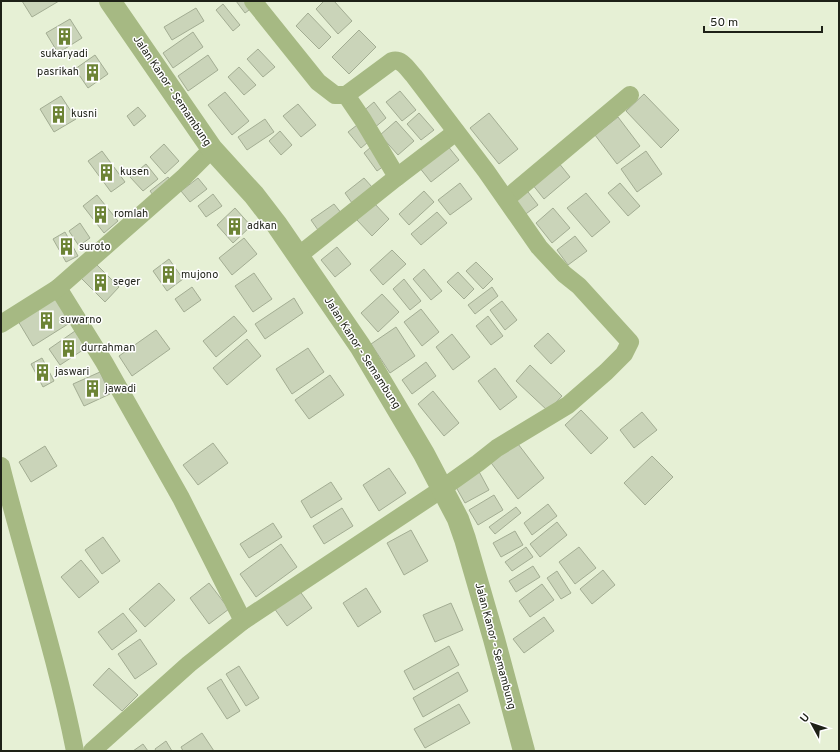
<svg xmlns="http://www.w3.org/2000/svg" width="840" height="752" font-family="Overpass,sans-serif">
<rect width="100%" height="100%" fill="#e6f0d5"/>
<g fill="#cad4b9" stroke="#a3ad93">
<polygon points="22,1 59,1 32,17"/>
<polygon points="236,1 248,1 253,7 245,13"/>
<polygon points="324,1 334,1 352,21 338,34 316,9"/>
<polygon points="223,4 240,25 233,31 216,10"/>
<polygon points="196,8 204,21 172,40 164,27"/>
<polygon points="308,13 331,37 319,49 296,26"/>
<polygon points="70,19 82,38 58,53 46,33"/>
<polygon points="359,30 376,47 349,74 332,57"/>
<polygon points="193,32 203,47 173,68 163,53"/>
<polygon points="258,49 275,67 263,77 247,59"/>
<polygon points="95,55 108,74 88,88 75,69"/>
<polygon points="208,55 218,70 188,91 178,76"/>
<polygon points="239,67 256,85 244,95 228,77"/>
<polygon points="400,91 416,110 402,121 386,102"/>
<polygon points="225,92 249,121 232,135 208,105"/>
<polygon points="644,94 679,130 661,148 626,111"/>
<polygon points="61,96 76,119 54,132 40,109"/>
<polygon points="374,102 386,118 373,129 361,113"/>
<polygon points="298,104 316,125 301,137 283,116"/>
<polygon points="138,107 146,116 134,126 127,116"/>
<polygon points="419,113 434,130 421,140 407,124"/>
<polygon points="489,113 518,149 499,164 470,128"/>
<polygon points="618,117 640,146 617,164 595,135"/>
<polygon points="265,119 274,132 247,150 238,137"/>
<polygon points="396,121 414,141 398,155 380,135"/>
<polygon points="361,122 374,137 361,148 348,132"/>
<polygon points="280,131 292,145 281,155 269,141"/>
<polygon points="378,141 392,160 377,171 364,153"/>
<polygon points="164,144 179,161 165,174 150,157"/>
<polygon points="447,145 459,160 431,182 419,167"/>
<polygon points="102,151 125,182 111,192 88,161"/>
<polygon points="646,151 662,174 637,192 621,169"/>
<polygon points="558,162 570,177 544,199 532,184"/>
<polygon points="146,164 158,179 143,191 130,177"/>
<polygon points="168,177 174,185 156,199 150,191"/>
<polygon points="198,178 207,189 190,202 181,191"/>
<polygon points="364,178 372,187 352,203 345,193"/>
<polygon points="460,183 472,199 450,215 438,200"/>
<polygon points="620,183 640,206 628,216 608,193"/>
<polygon points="525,188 538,205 523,216 510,199"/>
<polygon points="424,191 434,202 409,225 399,214"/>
<polygon points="586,193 610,222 592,237 567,208"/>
<polygon points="213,194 222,206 206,217 198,206"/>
<polygon points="97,195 118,221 104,233 83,206"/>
<polygon points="374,203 389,219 372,236 357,220"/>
<polygon points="334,204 342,214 318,230 311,220"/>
<polygon points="235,208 251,226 233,243 217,225"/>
<polygon points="553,208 570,228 552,243 536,223"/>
<polygon points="437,212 447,223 421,245 411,234"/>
<polygon points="80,223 90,238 79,246 69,231"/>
<polygon points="65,232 78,256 66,262 53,239"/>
<polygon points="575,236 587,251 568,265 557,250"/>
<polygon points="244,238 257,254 232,275 219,258"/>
<polygon points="337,247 351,264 335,277 321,260"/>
<polygon points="392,250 406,264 383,285 370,270"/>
<polygon points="169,259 183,279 167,291 153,271"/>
<polygon points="94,262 119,287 105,302 80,277"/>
<polygon points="476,262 493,279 483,289 466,271"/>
<polygon points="424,269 442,291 431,300 413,279"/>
<polygon points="458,272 474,289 464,299 447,282"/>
<polygon points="254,273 272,299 253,312 235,286"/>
<polygon points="404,279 421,301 410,310 393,289"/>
<polygon points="192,287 201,300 184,312 175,299"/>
<polygon points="492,287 498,296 475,314 468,305"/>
<polygon points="382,294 399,312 378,332 361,313"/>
<polygon points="60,295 76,319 33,346 18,321"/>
<polygon points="294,298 303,313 265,339 255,324"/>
<polygon points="502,301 517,320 505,330 490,310"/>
<polygon points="421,309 439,332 422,346 404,322"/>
<polygon points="234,316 247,331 216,357 203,341"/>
<polygon points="488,316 503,336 491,345 476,326"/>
<polygon points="396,327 415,356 390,373 371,344"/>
<polygon points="156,330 170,349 132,376 119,356"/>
<polygon points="75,331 86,348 60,365 49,349"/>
<polygon points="548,333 565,351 551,364 534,346"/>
<polygon points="452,334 470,357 453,370 436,347"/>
<polygon points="247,339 261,356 227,385 213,368"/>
<polygon points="308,348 324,372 292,394 276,369"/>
<polygon points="42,358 54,381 43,387 31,364"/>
<polygon points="426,362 436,376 412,394 402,380"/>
<polygon points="530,365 562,396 548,411 516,381"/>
<polygon points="495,368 517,397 500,410 478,381"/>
<polygon points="100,372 110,394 84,406 73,384"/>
<polygon points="330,375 344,395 309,419 295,400"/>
<polygon points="433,391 459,423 444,436 418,404"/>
<polygon points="581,410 608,438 591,454 565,425"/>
<polygon points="642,412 657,430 634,448 620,430"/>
<polygon points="515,440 544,478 518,499 489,460"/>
<polygon points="213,443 228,463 198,485 183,465"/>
<polygon points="45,446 57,466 31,482 19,462"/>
<polygon points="652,456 673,477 645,505 624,483"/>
<polygon points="476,466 489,490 465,503 452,480"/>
<polygon points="389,468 406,493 379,511 363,485"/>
<polygon points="331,482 342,499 311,518 301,501"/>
<polygon points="494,495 503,510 478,525 469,510"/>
<polygon points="548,504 557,516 532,535 524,523"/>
<polygon points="516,507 521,513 495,534 489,527"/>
<polygon points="342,508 353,526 324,544 313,526"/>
<polygon points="557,522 567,535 540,557 530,544"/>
<polygon points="273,523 282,537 249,558 240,544"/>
<polygon points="411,530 428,561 404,575 387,543"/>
<polygon points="515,531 523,545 501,557 493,543"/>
<polygon points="103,537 120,561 102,574 85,550"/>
<polygon points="281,544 297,567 256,597 240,574"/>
<polygon points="526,547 533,557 512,571 505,562"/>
<polygon points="579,547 596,568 575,584 559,562"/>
<polygon points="81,560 99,582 79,598 61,577"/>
<polygon points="533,566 540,577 516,592 509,581"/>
<polygon points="603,570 615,585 592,604 580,589"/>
<polygon points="557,571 571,593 561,599 547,578"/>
<polygon points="159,583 175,600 145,627 129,609"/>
<polygon points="209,583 229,609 209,624 190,598"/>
<polygon points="542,584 554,600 530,617 519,601"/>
<polygon points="366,588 381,612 358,627 343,603"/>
<polygon points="299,590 312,608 287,626 274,608"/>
<polygon points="451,603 463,630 435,642 423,615"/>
<polygon points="123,613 137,631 112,650 98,632"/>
<polygon points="544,617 554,631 524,653 513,639"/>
<polygon points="140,639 157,664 135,679 118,654"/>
<polygon points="449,646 459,665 414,690 404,671"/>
<polygon points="239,666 259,698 246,706 226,674"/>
<polygon points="109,668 138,695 122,711 93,685"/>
<polygon points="458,672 468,691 423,717 413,698"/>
<polygon points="221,679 240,711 227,719 207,688"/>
<polygon points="459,704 470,723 425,748 414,729"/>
<polygon points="202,733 214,751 183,751 181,747"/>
<polygon points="166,741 172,751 156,751 155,749"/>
<polygon points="143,744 148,751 133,751"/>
</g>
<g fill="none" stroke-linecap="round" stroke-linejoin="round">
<g stroke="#a6b983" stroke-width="18">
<polyline points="397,177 456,132"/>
<polyline points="506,199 630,95"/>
<polyline points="298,256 397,177 363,120 346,95"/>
<polyline points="58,288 104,362 181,498 243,621"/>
<polyline points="1,324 58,288 183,178 212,149"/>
<path d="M 1,466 C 25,561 56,655 75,751"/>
<path d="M 92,751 L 189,664 L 243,621 L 433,495 L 478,463 L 497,448 L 568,405 L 606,372 L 624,354 L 630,342 L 579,286 L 564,274 L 539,247 L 486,171 L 414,76 C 408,70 402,58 392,61 L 346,95 L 335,95 L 318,82 L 253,1"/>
</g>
<polyline stroke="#a6b983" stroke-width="22" points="110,1 212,149 254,195 277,225 360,346 424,454 458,519 465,539 494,639 524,751"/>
</g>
<defs>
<symbol id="building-bare" viewBox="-9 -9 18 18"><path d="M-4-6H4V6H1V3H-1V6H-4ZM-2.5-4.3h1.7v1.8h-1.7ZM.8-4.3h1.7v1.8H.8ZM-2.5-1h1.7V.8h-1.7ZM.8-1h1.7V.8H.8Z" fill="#6c8335" stroke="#fff" stroke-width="2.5" paint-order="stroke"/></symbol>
</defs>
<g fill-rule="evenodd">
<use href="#building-bare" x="52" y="24" width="25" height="25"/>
<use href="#building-bare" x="80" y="60" width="25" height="25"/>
<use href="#building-bare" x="46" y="102" width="25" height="25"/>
<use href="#building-bare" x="94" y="160" width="25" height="25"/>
<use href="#building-bare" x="88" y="202" width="25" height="25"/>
<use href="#building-bare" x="222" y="214" width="25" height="25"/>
<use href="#building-bare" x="54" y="234" width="25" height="25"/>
<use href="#building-bare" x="156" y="262" width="25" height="25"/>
<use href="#building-bare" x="88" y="270" width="25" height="25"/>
<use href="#building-bare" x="34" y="308" width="25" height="25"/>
<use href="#building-bare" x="56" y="336" width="25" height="25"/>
<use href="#building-bare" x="30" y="360" width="25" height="25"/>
<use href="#building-bare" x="80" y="376" width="25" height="25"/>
</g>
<g text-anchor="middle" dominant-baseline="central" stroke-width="3" stroke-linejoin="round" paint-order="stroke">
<g font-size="11" fill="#1e2117" stroke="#fff" text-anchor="start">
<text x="64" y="54" text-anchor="middle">sukaryadi</text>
<text x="79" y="72" text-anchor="end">pasrikah</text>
<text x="71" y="114">kusni</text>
<text x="120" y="172">kusen</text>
<text x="114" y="214">romlah</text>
<text x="247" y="226">adkan</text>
<text x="79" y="247">suroto</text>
<text x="181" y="275">mujono</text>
<text x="113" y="282">seger</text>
<text x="60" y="320">suwarno</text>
<text x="81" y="348">durrahman</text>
<text x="55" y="372">jaswari</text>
<text x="105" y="389">jawadi</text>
</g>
<g font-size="11" fill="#1e2117" stroke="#fff">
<text transform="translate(172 91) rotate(56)">Jalan Kanor - Semambung</text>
<text transform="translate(362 353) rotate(57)">Jalan Kanor - Semambung</text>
<text transform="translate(495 646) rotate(75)">Jalan Kanor - Semambung</text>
</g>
</g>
<rect width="840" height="752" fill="none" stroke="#1e2117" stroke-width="4"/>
<g transform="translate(812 724) rotate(310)" stroke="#ffffff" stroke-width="3" paint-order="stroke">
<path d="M0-3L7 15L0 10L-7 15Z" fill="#1e2117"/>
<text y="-6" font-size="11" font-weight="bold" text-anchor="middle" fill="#1e2117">U</text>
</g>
<path d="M704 26v6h118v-6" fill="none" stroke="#1e2117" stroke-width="2"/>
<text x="710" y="26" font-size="12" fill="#1e2117" stroke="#ffffff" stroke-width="3" paint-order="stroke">50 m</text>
</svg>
